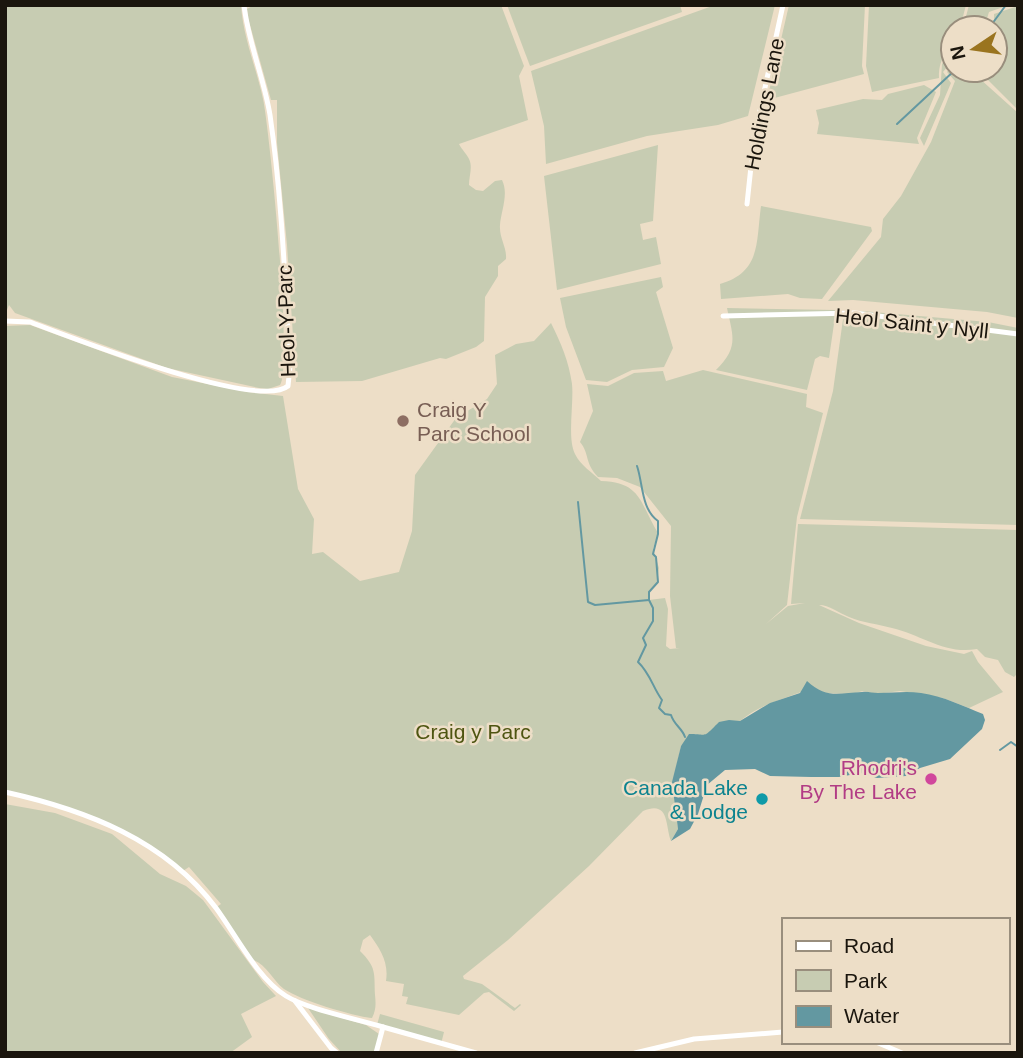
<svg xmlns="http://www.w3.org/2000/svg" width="1023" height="1058" font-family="Helvetica,sans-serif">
<rect width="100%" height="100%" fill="#eddec7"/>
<g fill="#c7ccb2">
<path d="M 5,5 L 241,5 C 243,37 256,67 263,99 C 270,132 293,367 280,385 L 268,389 L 259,388 L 167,368 L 15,313 L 9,305 L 5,315 Z"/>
<path d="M 254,5 L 501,5 L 524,66 L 519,76 L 528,120 L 459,144 C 462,150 467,154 469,159 C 473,167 469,176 469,185 L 476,190 L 483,191 L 495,181 L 502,180 C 509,194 501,211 500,225 C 499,238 507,247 506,259 L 498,266 L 498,276 L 485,297 L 484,341 L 476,347 L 446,359 L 440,358 L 362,381 L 296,382 L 287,245 L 277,143 L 277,100 L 271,100 L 248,18 L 247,9 Z"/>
<polygon points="507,5 680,5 682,12 530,66"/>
<polygon points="715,5 775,5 748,116 718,125 647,136 546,164 544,126 531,71"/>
<polygon points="789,5 865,5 862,66 864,74 767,100"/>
<path d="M 869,5 L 966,5 L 960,28 L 953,28 C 953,51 938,54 939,78 L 872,92 L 866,66 Z"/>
<polygon points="969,5 1009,5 989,12 984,28 963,28"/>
<polygon points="1018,6 1018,110 978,70 995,70 994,14"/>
<polygon points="953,48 953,60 943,72 951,83 924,146 920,138 940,95 942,64"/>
<polygon points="953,64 953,70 970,70 1018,113 1018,318 987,312 853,300 828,301 881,237 883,219 901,196 931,142 955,81 947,72"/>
<polygon points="924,85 936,92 917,138 919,144 817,134 819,123 816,110 863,99 882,100 888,94"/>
<polygon points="658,145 653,221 640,224 643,240 656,237 661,264 557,290 544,176"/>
<path d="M 761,206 L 871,227 L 872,231 L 822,299 L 800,298 L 788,294 L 721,299 L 720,284 C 761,272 756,243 761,206 Z"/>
<polygon points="661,277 663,287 656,292 673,348 664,367 632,370 607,382 586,380 566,327 560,298"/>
<path d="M 727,308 L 836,310 L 829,358 L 820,356 L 815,359 L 807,390 L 716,370 C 739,347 733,337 727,308 Z"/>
<polygon points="862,311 988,322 1018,328 1018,525 800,519 833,391 844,312"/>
<path d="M 551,323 C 561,343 569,362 572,384 C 574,404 567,438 575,454 C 580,465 593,473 601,481 C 642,482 640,504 658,533 L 653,549 L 659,568 L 657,583 L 649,592 L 649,600 L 665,598 L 668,609 L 666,646 L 670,649 L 680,648 L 676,648 L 670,596 L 671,526 L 640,487 L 617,478 L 598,477 C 584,462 590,454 580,442 L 593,411 L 587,384 L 608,386 L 634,373 L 663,371 L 666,381 L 703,370 L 807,394 L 806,407 L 823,413 L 797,517 L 787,605 L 766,624 L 788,606 L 805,603 L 791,604 L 798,524 L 1018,530 L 1018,673 L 1014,677 L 1005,672 L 998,660 L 985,657 L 977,649 C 945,655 922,635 892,628 C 878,624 863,623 849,617 C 839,613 829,605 819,605 L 859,623 L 926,646 L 964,654 L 972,651 L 978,662 L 1003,692 L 969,708 L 943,698 L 900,691 L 876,694 L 863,691 L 851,694 L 823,693 L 813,687 C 789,698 761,703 740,721 C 712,720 721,730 700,737 L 695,734 L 681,746 L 673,782 L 678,829 L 671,841 C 665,826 670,800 643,811 L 589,866 L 508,940 L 463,976 L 464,979 L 482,984 L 515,1008 L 520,1004 L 521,1005 L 514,1011 L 489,992 L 484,993 L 459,1015 L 406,1004 L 408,997 L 402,996 L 404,984 L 386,981 C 389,962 380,949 370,935 L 363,940 L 360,951 C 377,968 374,973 375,995 C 376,1004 376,1010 372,1018 C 352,1016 300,1000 284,989 C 273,981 266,964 253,960 L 215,908 L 221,904 L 189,867 L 183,871 L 164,856 L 104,822 L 5,792 L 5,326 L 30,325 L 172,377 L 248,392 L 283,396 L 298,489 L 314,519 L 312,554 L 323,552 L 360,581 L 399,572 L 412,531 L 415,475 L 456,418 L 487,399 L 497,384 L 495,355 L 516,344 L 534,341 Z"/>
<polygon points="5,804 55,813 112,834 160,874 186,886 203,900 263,982 276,996 241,1014 252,1037 230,1053 5,1053"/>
<polygon points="308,1008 366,1025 379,1034 376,1053 342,1053 329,1039"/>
<polygon points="380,1014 444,1032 441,1044 377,1025"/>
</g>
<path fill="#6398a1" d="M 807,681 C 826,699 839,693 862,692 C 867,691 873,693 878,693 C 893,693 906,691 921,693 C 943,696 963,706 983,714 L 985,720 L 982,729 L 950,759 L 920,768 L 906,776 L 877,778 L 861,773 L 839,777 L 811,777 L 770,776 L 755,769 L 725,770 L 707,785 L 698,814 L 690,829 L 671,841 L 678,829 L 672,782 L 681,746 L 689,734 C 709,734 702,739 719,722 L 729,720 L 740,721 L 770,703 L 800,693 Z"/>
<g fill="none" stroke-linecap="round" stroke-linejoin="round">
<g stroke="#6398a1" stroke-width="2">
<polyline points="989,28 1006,5"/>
<polyline points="897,124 955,70"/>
<path d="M 637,466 C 643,483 641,509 658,521 L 658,534 L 653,554 L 656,557 L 658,582 L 649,592 L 649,600 L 653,608 L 653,621 L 643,638 L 646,645 L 638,662 C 650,673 653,688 662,700 L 659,708 L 665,714 L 671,715 C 674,725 682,728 685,737"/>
<polyline points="578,502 588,602 595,605 649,600"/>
<polyline points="1000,750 1011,742 1018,747"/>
</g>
<g stroke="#fff" stroke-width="5">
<polyline points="747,204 754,138 783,5"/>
<polyline points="723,316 855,313 1018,334"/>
<path d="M 5,321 L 30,322 C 70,337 258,411 288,386 L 290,366 C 285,282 282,198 270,115 C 264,78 248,42 244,5"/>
<path d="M 5,792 C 86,810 165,840 216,908 C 236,935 257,978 286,996 C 307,1009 357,1019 383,1027 L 376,1053"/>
<polyline points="295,1001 331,1048 337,1053"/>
<polyline points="383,1027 476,1053"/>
<polyline points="876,1042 902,1053"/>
<polyline points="635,1053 694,1039 783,1032"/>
</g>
</g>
<circle fill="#8d6e63" stroke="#eddec7" stroke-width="2.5" cx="403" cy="421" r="7"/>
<circle fill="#d1479c" stroke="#eddec7" stroke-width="2.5" cx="931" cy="779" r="7"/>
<circle fill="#0f9aa8" stroke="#eddec7" stroke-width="2.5" cx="762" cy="799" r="7"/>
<g text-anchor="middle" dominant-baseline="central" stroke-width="5" stroke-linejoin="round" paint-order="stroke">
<g font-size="21" fill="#1a150d" stroke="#eddec7">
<text transform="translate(764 104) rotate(-79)">Holdings Lane</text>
<text transform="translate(286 321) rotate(-92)">Heol-Y-Parc</text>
<text transform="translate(912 323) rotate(6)">Heol Saint y Nyll</text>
</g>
<g font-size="21" fill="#785e54" stroke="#eddec7" text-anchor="start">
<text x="417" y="409">Craig Y<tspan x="417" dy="24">Parc School</tspan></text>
</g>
<g font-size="21" fill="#4e5511" stroke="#eddec7">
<text x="473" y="731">Craig y Parc</text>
</g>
<g font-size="21" fill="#b23c85" stroke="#eddec7" text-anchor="end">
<text x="917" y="767">Rhodri's<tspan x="917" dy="24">By The Lake</tspan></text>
</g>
<g font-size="21" fill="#0d838f" stroke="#eddec7" text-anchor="end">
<text x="748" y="787">Canada Lake<tspan x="748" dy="24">&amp; Lodge</tspan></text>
</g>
</g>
<rect width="1023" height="1058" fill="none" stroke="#1a150d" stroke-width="14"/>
<rect x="782" y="918" width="228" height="126" fill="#eddec7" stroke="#998e7d" stroke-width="2"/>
<rect x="796" y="941" width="35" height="10" fill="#ffffff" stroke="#998e7d" stroke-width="2"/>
<text x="844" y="953" font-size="21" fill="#1a150d">Road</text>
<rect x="796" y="970" width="35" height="21" fill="#c7ccb2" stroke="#998e7d" stroke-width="2"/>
<text x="844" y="988" font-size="21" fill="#1a150d">Park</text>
<rect x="796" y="1006" width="35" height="21" fill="#6398a1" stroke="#998e7d" stroke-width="2"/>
<text x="844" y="1023" font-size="21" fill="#1a150d">Water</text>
<g transform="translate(974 49) rotate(257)"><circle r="33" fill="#eddec7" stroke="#998e7d" stroke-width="2"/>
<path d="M0-5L12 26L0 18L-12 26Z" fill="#9a741f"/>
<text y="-10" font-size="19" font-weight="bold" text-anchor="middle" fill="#1a150d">N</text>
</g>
</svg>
